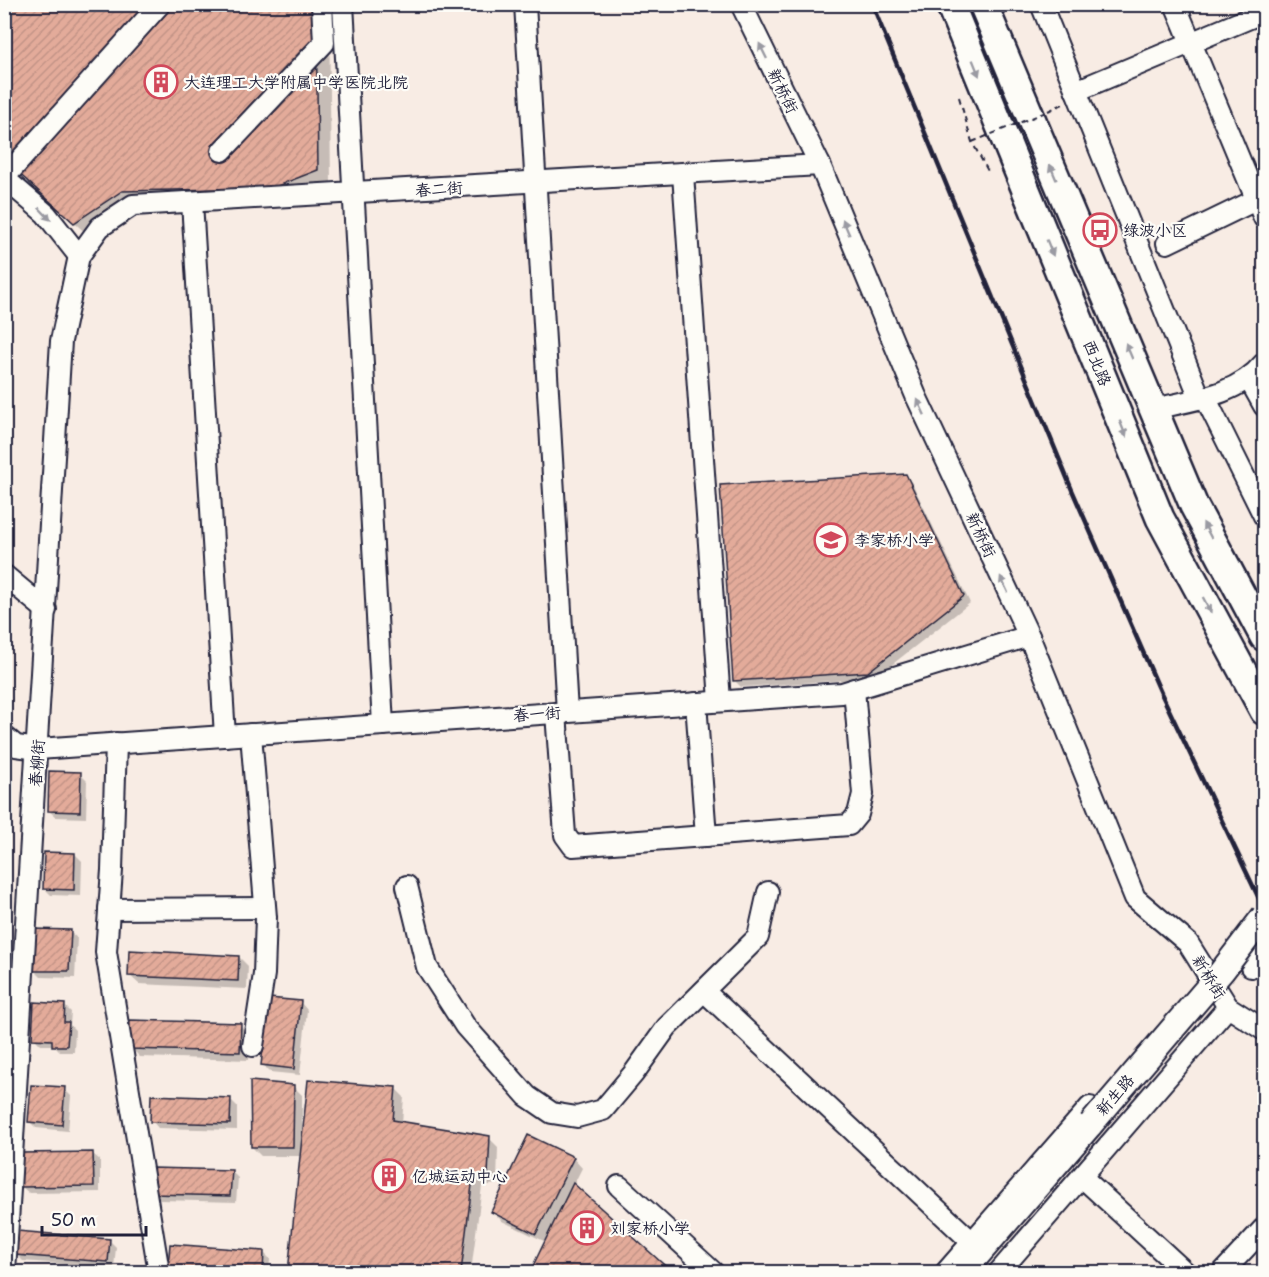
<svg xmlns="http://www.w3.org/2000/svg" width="1269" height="1277" font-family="'Shantell Sans','LXGW WenKai TC',sans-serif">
<defs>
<pattern id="building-hatch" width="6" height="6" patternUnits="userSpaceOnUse" patternTransform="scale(1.5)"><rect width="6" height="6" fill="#e3ab9a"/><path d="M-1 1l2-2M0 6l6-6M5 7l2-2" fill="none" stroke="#c29386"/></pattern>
</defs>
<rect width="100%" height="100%" fill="#f8ece4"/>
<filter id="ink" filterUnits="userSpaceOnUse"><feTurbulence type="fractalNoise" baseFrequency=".0167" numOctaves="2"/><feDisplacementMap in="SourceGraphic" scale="12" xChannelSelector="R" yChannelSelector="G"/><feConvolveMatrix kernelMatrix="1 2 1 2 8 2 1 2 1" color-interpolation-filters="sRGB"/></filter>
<g filter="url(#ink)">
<g fill="#0003">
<polygon points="329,4 331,184 136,204 89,236 4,159"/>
<polygon points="905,476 912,483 970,603 875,678 741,687 734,680"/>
<polygon points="80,774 87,781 86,818 56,817 49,811"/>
<polygon points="75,854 82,861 81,896 51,895 44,888"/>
<polygon points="70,932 77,938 75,978 41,977 34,970"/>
<polygon points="239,957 248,966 247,989 139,984 129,975"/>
<polygon points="301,1003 307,1010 300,1075 270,1072 263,1065"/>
<polygon points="64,1005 71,1012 70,1025 75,1030 74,1052 60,1052 53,1045 41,1045 34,1038"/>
<polygon points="240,1025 249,1034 249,1060 140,1057 131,1048"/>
<polygon points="293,1086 302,1095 302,1133 395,1088 404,1097 402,1123 489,1138 498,1147 497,1184 482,1186 471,1272 289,1272 302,1156 261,1156 252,1147"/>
<polygon points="64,1089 71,1096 68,1131 36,1128 30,1122"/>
<polygon points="231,1100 237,1106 237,1130 158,1128 152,1121"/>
<polygon points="93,1154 100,1160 100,1192 29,1193 22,1187"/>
<polygon points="573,1158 582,1168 573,1186 670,1272 532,1272 546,1242 502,1221 493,1212"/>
<polygon points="231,1171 238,1178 236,1202 160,1200 153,1193"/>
<polygon points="109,1240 116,1247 114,1268 23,1261 16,1254"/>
<polygon points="264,1253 270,1259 269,1272 174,1272 169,1268"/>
</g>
<g fill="url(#building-hatch)" stroke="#22223b" stroke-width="1.5">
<polygon points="4,4 316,4 318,170 272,188 122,191 74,223 4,160"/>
<polygon points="906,474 964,596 868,672 733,681 720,485"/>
<polygon points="49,771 81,772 80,812 48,811"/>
<polygon points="44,852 75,853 74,890 43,889"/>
<polygon points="34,929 71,930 69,971 33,971"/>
<polygon points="129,950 239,956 238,981 128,976"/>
<polygon points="269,998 301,1001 294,1069 261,1065"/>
<polygon points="34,1002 65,1004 64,1022 69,1022 67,1046 52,1046 52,1040 32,1039"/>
<polygon points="130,1020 241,1023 240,1052 129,1049"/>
<polygon points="308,1080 396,1087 393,1120 490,1136 488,1175 473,1177 461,1272 288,1272"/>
<polygon points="250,1081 294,1085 293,1147 251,1147"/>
<polygon points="31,1085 65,1087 62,1125 28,1122"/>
<polygon points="151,1095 231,1098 230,1124 150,1122"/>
<polygon points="528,1135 574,1157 536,1234 491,1212"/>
<polygon points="93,1152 94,1186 20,1187 20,1153"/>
<polygon points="152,1168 232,1170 230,1196 152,1194"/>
<polygon points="573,1183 672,1272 530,1272"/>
<polygon points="17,1231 110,1239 108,1262 15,1255"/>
<polygon points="170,1244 264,1251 263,1272 168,1268"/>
</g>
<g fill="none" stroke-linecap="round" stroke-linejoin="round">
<defs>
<g id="minor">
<polyline points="343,4 383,725"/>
<polyline points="525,4 567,712"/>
<polyline points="741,4 820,165 916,396 1029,636 1135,898 1188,943 1228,1007 1264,1030"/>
<polyline points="1041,4 1200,398"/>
<polyline points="1175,4 1264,218"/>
<polyline points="1076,91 1264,12"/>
<polyline points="222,151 324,43 322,4"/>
<polyline points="683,174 720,701"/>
<polyline points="4,178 160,4"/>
<polyline points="4,178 46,214 79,256"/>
<polyline points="192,202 225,736"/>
<polyline points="1167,243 1264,196"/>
<polyline points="1249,379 1264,406"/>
<polyline points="1205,397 1264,516"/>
<path d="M 1153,409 C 1192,400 1237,396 1264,363"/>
<polyline points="4,575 46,610"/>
<polyline points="696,703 706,836"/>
<polyline points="556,713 565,835 573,846 849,825 858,814 863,794 854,689"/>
<polyline points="251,734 266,917 264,974 253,1046"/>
<polyline points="4,736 16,746 38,749 842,693 1029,636"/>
<polyline points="116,743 112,870 106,952 159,1272"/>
<polyline points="407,886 427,967 465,1026 527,1096 552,1113 577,1117 603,1110 634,1073 667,1027 758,937 768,892"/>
<polyline points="109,909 265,908"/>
<polyline points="1251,967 1264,950"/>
<polyline points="704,991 972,1242"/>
<polyline points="1082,1177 1185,1272"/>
<polyline points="619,1186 713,1272"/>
<polyline points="5,1272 61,341 79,256 100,227 133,205 820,165"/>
<polyline points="946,1272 1090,1107"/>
<polyline points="999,1272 1228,1007"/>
<polyline points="1223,1272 1264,1228"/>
</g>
<polyline id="major" points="963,1272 1091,1124"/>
<g id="highway">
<polyline points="950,4 1160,518 1264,711"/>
<polyline points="983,4 1194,506 1264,637"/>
</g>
</defs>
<use href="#minor" stroke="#22223b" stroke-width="24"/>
<use href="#major" stroke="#22223b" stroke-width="28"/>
<use href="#highway" stroke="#22223b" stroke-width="32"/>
<g stroke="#22223b" stroke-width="2" stroke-dasharray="6 4.5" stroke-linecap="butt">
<polyline points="959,97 972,142 989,173"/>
<polyline points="1048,111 1065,103"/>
</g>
<use href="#minor" stroke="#fdfcf7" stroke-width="20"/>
<use href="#major" stroke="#fdfcf7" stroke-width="24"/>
<use href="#highway" stroke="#fdfcf7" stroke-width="27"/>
<polyline stroke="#22223b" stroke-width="4.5" points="872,4 1072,490 1161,693 1264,909"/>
<defs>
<polyline id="major-bridge" points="1091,1124 1222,971 1264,916"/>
</defs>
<use href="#major-bridge" stroke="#22223b" stroke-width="28" stroke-linecap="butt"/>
<polyline stroke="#22223b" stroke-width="2" stroke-dasharray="6 4.5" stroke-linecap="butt" points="972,142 1046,112"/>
<use href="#major-bridge" stroke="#fdfcf7" stroke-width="24"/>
</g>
<defs><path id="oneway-solid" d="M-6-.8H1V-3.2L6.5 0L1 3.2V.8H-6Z" transform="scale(1.5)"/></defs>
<g fill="#9a9aa2">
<use href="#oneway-solid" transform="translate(763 51) rotate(-116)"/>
<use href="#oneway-solid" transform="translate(976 68) rotate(68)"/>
<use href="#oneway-solid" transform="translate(1053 172) rotate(-113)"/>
<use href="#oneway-solid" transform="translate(45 214) rotate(46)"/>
<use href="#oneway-solid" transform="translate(846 227) rotate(-113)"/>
<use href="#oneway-solid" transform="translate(1050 248) rotate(68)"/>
<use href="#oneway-solid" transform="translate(1129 351) rotate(-113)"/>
<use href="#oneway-solid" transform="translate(921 407) rotate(-115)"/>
<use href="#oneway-solid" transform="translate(1123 429) rotate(68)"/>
<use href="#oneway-solid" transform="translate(1207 530) rotate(-118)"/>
<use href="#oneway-solid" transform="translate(1004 584) rotate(-115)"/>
<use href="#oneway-solid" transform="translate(1207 605) rotate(62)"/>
</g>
</g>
<defs>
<symbol id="building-ring" viewBox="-11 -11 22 22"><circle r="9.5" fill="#fdfcf7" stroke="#d1495b" stroke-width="1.5"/><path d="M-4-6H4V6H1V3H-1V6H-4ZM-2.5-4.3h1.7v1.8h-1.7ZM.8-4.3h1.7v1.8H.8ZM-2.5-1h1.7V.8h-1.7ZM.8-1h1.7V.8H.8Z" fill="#d1495b"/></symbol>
<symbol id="bus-ring" viewBox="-11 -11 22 22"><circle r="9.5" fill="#fdfcf7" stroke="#d1495b" stroke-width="1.5"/><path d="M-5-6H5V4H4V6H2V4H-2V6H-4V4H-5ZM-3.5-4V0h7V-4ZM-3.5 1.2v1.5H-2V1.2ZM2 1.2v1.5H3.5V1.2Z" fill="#d1495b"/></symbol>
<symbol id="school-ring" viewBox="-11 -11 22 22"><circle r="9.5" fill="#fdfcf7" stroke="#d1495b" stroke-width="1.5"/><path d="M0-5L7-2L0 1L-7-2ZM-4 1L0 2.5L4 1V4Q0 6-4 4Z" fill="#d1495b"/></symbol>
</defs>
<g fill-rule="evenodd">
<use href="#building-ring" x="142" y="63" width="38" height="38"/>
<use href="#bus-ring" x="1081" y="211" width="38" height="38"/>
<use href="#school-ring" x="812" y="521" width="38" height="38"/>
<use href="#building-ring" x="370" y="1157" width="38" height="38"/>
<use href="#building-ring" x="568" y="1209" width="38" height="38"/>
</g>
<g text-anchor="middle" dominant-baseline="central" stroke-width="4.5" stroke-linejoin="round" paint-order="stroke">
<g font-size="16" fill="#22223b" stroke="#fdfcf7" text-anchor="start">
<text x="184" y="82">大连理工大学附属中学医院北院</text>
<text x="1123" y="230">绿波小区</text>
<text x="854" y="540">李家桥小学</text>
<text x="412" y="1176">亿城运动中心</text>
<text x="610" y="1228">刘家桥小学</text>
</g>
<g font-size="16" fill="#22223b" stroke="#fdfcf7">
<text transform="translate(783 91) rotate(64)">新桥街</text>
<text transform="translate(439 189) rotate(-4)">春二街</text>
<text transform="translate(1097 363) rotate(68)">西北路</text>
<text transform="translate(981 535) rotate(65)">新桥街</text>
<text transform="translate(537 714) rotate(-4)">春一街</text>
<text transform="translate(37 763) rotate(-86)">春柳街</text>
<text transform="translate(1209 977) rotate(58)">新桥街</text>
<text transform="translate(1115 1095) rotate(-49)">新生路</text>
</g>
</g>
<rect width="1269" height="1277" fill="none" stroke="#fdfcf7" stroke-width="24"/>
<rect x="12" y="12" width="1245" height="1253" fill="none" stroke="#22223b" stroke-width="2" filter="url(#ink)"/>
<path d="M42 1226v9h104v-9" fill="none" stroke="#22223b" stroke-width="3"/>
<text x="51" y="1226" font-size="18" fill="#22223b" stroke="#fdfcf7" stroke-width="4.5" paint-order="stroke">50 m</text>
</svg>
